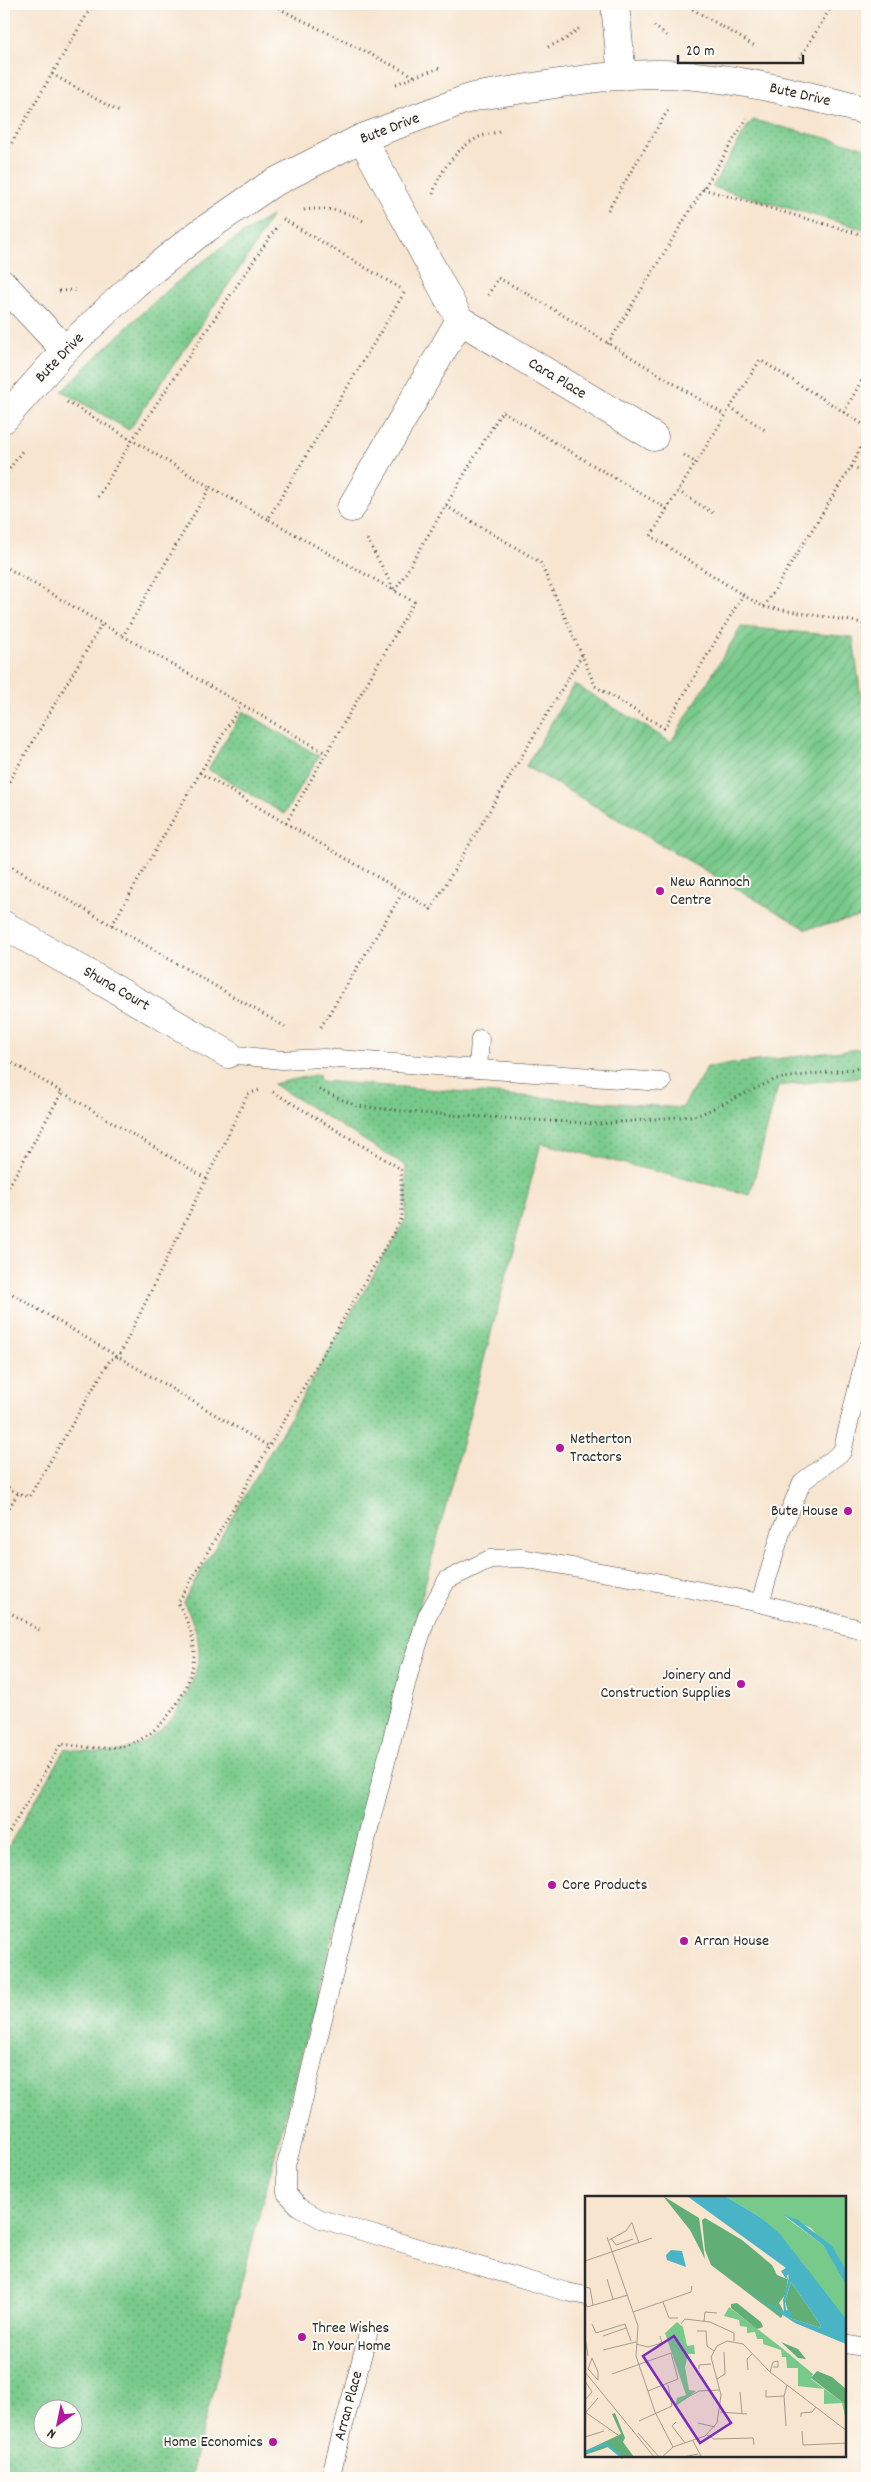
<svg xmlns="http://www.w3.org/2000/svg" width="871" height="2482" font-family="Dekko,sans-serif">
<defs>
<pattern id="grass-dots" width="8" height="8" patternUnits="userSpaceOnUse" patternTransform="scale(1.25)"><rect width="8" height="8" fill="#78ca8b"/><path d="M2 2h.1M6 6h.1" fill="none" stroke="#63a472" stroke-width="1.8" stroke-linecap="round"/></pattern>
<pattern id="garden-furrows" width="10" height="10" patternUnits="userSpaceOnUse" patternTransform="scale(1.25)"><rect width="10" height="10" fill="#78ca8b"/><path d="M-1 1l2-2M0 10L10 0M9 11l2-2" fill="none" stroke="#63a472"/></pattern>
</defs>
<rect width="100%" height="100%" fill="#fdfcf7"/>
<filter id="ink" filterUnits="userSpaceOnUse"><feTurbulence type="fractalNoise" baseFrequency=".02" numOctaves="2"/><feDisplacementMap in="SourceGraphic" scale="10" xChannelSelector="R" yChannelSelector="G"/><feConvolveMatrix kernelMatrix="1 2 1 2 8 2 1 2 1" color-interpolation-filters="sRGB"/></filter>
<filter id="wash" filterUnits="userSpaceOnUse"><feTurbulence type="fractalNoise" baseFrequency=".0096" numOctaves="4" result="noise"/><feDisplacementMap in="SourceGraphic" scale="20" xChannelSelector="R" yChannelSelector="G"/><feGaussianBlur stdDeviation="1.12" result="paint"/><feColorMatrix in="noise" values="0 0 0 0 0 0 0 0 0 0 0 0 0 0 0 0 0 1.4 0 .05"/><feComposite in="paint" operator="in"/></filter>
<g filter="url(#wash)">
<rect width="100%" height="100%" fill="#f7e5d0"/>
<g fill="url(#grass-dots)" stroke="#527a5b" fill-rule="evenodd">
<polygon points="753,120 867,148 867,230 712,187 749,124"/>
<path d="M 271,216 L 252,250 L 129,430 L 62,391 C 129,324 188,264 271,216 Z"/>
<polygon points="243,711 319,756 284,814 208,769"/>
<path d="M 867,1048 L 867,1076 L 778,1086 L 750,1195 L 541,1143 L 190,2478 L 4,2478 L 4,1854 L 66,1748 C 82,1751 98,1755 115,1752 C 155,1744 180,1716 193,1679 C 196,1671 200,1658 199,1649 C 198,1633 191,1616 183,1602 L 406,1219 L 406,1166 L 273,1084 L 319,1074 L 320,1081 L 682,1108 L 707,1067 ZM 42,2410 L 72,2410 L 72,2440 L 42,2440 Z"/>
</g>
<polygon fill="url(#garden-furrows)" stroke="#527a5b" points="741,627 853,637 867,744 867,916 806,929 526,766 574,684 671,742"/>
</g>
<g filter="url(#ink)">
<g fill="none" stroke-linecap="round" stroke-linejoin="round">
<defs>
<g id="lane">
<polyline points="228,1054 282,1060 324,1058 662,1082"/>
<polyline points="478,1069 480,1039"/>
<polyline points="760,1603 782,1529 802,1482 842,1452 867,1349"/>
<polyline points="586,2296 567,2292 321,2219 299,2207 286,2193 286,2165 297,2126 371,1820 410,1669 427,1616 447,1580 490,1559 522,1558 646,1580 760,1603 867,1631"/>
<polyline points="845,2344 867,2348"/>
<polyline points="330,2478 368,2334"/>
</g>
<g id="street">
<polyline points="615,4 622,76"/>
<polyline points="362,138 460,320 654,437"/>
<polyline points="4,285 65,350"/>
<polyline points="351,508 460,320"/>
<polyline points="4,925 228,1054"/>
</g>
<path id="secondary" d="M 4,419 L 65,350 L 136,283 L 197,235 L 271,184 L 362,138 L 464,100 L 478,96 C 546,86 617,70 685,75 C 747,80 807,95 867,111"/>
</defs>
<use href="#lane" stroke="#4a4744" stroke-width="19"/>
<use href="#street" stroke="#4a4744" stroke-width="29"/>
<use href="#secondary" stroke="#4a4744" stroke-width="29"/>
<g stroke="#4a4744" stroke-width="3" stroke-dasharray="1 4" stroke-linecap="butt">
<polyline points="270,4 414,76"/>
<polyline points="684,4 755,46"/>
<polyline points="654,26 669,37"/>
<polyline points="548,47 566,39 581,27"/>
<polyline points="800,58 833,4"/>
<polyline points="52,74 121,113"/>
<polyline points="396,84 438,68 441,70"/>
<polyline points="4,156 93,4"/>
<polyline points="703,189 867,236"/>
<path d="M 433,194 C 439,171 458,147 479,137 C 486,134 495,133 502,131"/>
<path d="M 304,210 C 326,207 346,210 365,222"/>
<polyline points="608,210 668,110"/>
<polyline points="283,219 400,288"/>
<polyline points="59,291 75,290"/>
<polyline points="404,293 268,519 395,591 502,411 667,509 760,360 844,412 867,371"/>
<polyline points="488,295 498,278 525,292 725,415"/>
<polyline points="608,344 747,118"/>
<polyline points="67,402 132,440 278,225"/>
<polyline points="730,407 765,430"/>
<polyline points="844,412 867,427"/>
<polyline points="684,455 696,463"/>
<polyline points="851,467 867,435"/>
<polyline points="4,477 22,451"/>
<polyline points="210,487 268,519"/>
<polyline points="678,491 713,513"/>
<polyline points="98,497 132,440 210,487 123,636 326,753"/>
<polyline points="446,506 540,562 582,655"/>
<polyline points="667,509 651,536 743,595"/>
<polyline points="4,566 123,636"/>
<polyline points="764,607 863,623"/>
<polyline points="867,622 863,623 867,660"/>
<polyline points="200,773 241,704"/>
<polyline points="4,790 102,624"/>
<polyline points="286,823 414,602 395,591 367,539"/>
<polyline points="4,862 287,1028"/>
<polyline points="112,925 200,773 403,892"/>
<polyline points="321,1027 403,892 431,909 582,655 595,686 664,728 743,595 764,607 851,467 867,471"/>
<polyline points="4,1058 62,1092"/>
<polyline points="319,1090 357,1106 420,1113 599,1124 699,1115 776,1079 867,1067"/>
<polyline points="4,1195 62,1092 205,1178"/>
<polyline points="4,1289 268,1446"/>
<polyline points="4,1485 18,1493"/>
<polyline points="4,1516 18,1493 29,1497 110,1360 119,1356 248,1094 260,1090"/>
<polyline points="4,1609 39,1630"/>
<path d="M 4,1841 L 61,1744 C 82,1746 105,1751 126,1745 C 161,1737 193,1689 194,1654 C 195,1638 186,1617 178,1603 L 402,1218 L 401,1169 L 273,1092"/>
</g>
<use href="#lane" stroke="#fff" stroke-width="18"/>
<use href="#street" stroke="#fff" stroke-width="28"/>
<use href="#secondary" stroke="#fff" stroke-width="28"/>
</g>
</g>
<g fill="#b5179e" stroke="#fdfcf7" stroke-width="2">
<circle cx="660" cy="891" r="5"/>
<circle cx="560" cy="1448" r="5"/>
<circle cx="848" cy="1511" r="5"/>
<circle cx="741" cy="1684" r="5"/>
<circle cx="552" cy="1885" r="5"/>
<circle cx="684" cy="1941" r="5"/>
<circle cx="302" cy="2337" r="5"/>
<circle cx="273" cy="2442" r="5"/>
</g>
<g text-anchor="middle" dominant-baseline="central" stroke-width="4" stroke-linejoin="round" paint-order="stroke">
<g font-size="16" fill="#2b2b2b" stroke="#fdfcf7">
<text transform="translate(800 95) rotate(13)">Bute Drive</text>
<text transform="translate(390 129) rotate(-21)">Bute Drive</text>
<text transform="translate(60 358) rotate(-46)">Bute Drive</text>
<text transform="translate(557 379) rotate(31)">Cara Place</text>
<text transform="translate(116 989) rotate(30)">Shuna Court</text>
<text transform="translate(349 2406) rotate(-75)">Arran Place</text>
</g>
<g font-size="16" fill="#2b2b2b" stroke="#fdfcf7" text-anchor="start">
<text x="670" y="882">New Rannoch<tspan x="670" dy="18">Centre</tspan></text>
<text x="570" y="1439">Netherton<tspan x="570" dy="18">Tractors</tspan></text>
<text x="838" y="1511" text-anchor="end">Bute House</text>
<text x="731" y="1675" text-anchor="end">Joinery and<tspan x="731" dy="18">Construction Supplies</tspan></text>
<text x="562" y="1885">Core Products</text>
<text x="694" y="1941">Arran House</text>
<text x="312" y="2328">Three Wishes<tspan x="312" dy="18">In Your Home</tspan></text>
<text x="263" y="2442" text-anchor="end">Home Economics</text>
</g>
</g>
<g transform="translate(585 2196)">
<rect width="261" height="261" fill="#f7e5d0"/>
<path d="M 144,111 L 197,152 L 228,178 L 226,183 L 261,209 L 261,224 L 257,207 L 239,208 L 239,193 L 213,190 L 213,172 L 202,172 L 201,161 L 197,161 L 196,154 L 178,148 L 178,143 L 172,143 L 170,136 L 162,137 L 162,131 L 155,130 L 154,124 L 139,120 ZM 92,126 L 98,131 L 102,150 L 109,149 L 110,158 L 103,158 L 100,171 L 104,194 L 111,195 L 90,211 L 92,202 L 101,199 L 80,137 Z" fill="#78ca8b"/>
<path d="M 78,0 L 114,22 L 120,63 L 105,34 ZM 120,22 L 157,44 L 187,69 L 192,79 L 202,83 L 204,78 L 200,99 L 194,107 L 199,116 L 196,122 L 126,69 L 120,54 L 117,24 ZM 206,86 L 235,128 L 236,132 L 205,122 L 200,105 ZM 152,107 L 176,126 L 178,131 L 172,133 L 146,112 L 146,108 ZM 196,146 L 213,153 L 221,163 L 213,162 ZM 232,175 L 247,181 L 261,193 L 261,209 L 226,182 ZM 30,217 L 40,242 L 38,246 L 49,261 L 37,261 L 23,251 L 0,259 L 0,255 L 36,238 L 27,218 Z" fill="#62ae77"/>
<path d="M 140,0 L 261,0 L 261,74 L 226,32 L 199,20 L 238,49 L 250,69 L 261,89 L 261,123 L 244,105 L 216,65 L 175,21 Z" fill="#78ca8b"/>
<path d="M 102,0 L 140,0 L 175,21 L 195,38 L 261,123 L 261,148 L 210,127 L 175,104 L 163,90 L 176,104 L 199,116 L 198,104 L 204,81 L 203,78 L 201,83 L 196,75 L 201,72 ZM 206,86 L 235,128 L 236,132 L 205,122 L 207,115 L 201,114 L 200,105 ZM 199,19 L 213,24 L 247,50 L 261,74 L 261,89 L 238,49 ZM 86,54 L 97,55 L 101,71 L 82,64 L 81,59 Z" fill="#49b4c6" fill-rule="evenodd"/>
<path fill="none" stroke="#49b4c6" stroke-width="2.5" d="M 0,256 L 21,248 L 38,262"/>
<path fill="none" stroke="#a59b8e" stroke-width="1" d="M 47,27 L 54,47M 22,41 L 53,130 L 51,160 L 70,216 L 88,251M 26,42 L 31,49 L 48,43M 24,44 L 41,35 L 47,26M 0,65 L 67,42M 22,83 L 28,103M 0,91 L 5,92 L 8,109M 0,106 L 2,111 L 43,99M 78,106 L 84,122 L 93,122M 48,116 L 106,96 L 107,90M 119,125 L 120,116 L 132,117M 7,128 L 11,137 L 40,128 L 46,145M 96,128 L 100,123 L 125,126 L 149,137 L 149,145M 112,135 L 121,135 L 122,150 L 129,155M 0,140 L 3,160M 18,140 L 41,132M 51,148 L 63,151 L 77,147 L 75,140M 18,154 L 51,146M 7,162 L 13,176 L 13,184 L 3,173 ZM 114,173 L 114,169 L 126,168M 163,174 L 162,163 L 167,158M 0,176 L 70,262M 185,176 L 188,166 L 193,165 L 193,171 L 188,171M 27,178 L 86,157 L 93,183 L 63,195M 132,183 L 140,178 L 139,156M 0,185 L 7,196 L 0,204M 181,194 L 181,201 L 199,200 L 202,189M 155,196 L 157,218M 199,200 L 201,230M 98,204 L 114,195 L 135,194M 0,216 L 33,239M 1,216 L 13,202M 135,216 L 162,218M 216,221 L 216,217 L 227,216 L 231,211M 54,225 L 87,210 L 83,189M 91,226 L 87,230 L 100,247M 113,227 L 130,231M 217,235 L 218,249 L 262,247M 53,237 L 75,262M 122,239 L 129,243 L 168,242 L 169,249M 0,241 L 19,235M 108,245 L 117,262M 98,261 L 113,258M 76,262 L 88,251 L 120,240 L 132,227 L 136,199 L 126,161 L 132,150 L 142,145 L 158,148 L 185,176 L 262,235"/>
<path fill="#7b2cbf" fill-opacity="0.15" stroke="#7b2cbf" stroke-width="2.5" d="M 89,140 L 146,227 L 115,247 L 58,160 Z"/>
<rect width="261" height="261" fill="none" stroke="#2b2b2b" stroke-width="2.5"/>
</g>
<rect width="871" height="2482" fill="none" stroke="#fdfcf7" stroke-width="20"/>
<g transform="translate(58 2424) rotate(213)"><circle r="24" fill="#fdfcf7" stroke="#a9a8a5"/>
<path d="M0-4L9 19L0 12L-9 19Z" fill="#b5179e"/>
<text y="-8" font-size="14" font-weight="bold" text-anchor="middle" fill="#2b2b2b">N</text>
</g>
<path d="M678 55v8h125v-8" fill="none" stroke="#2b2b2b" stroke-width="2.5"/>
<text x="686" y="55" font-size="15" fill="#2b2b2b" stroke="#fdfcf7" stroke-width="4" paint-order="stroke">20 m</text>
</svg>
